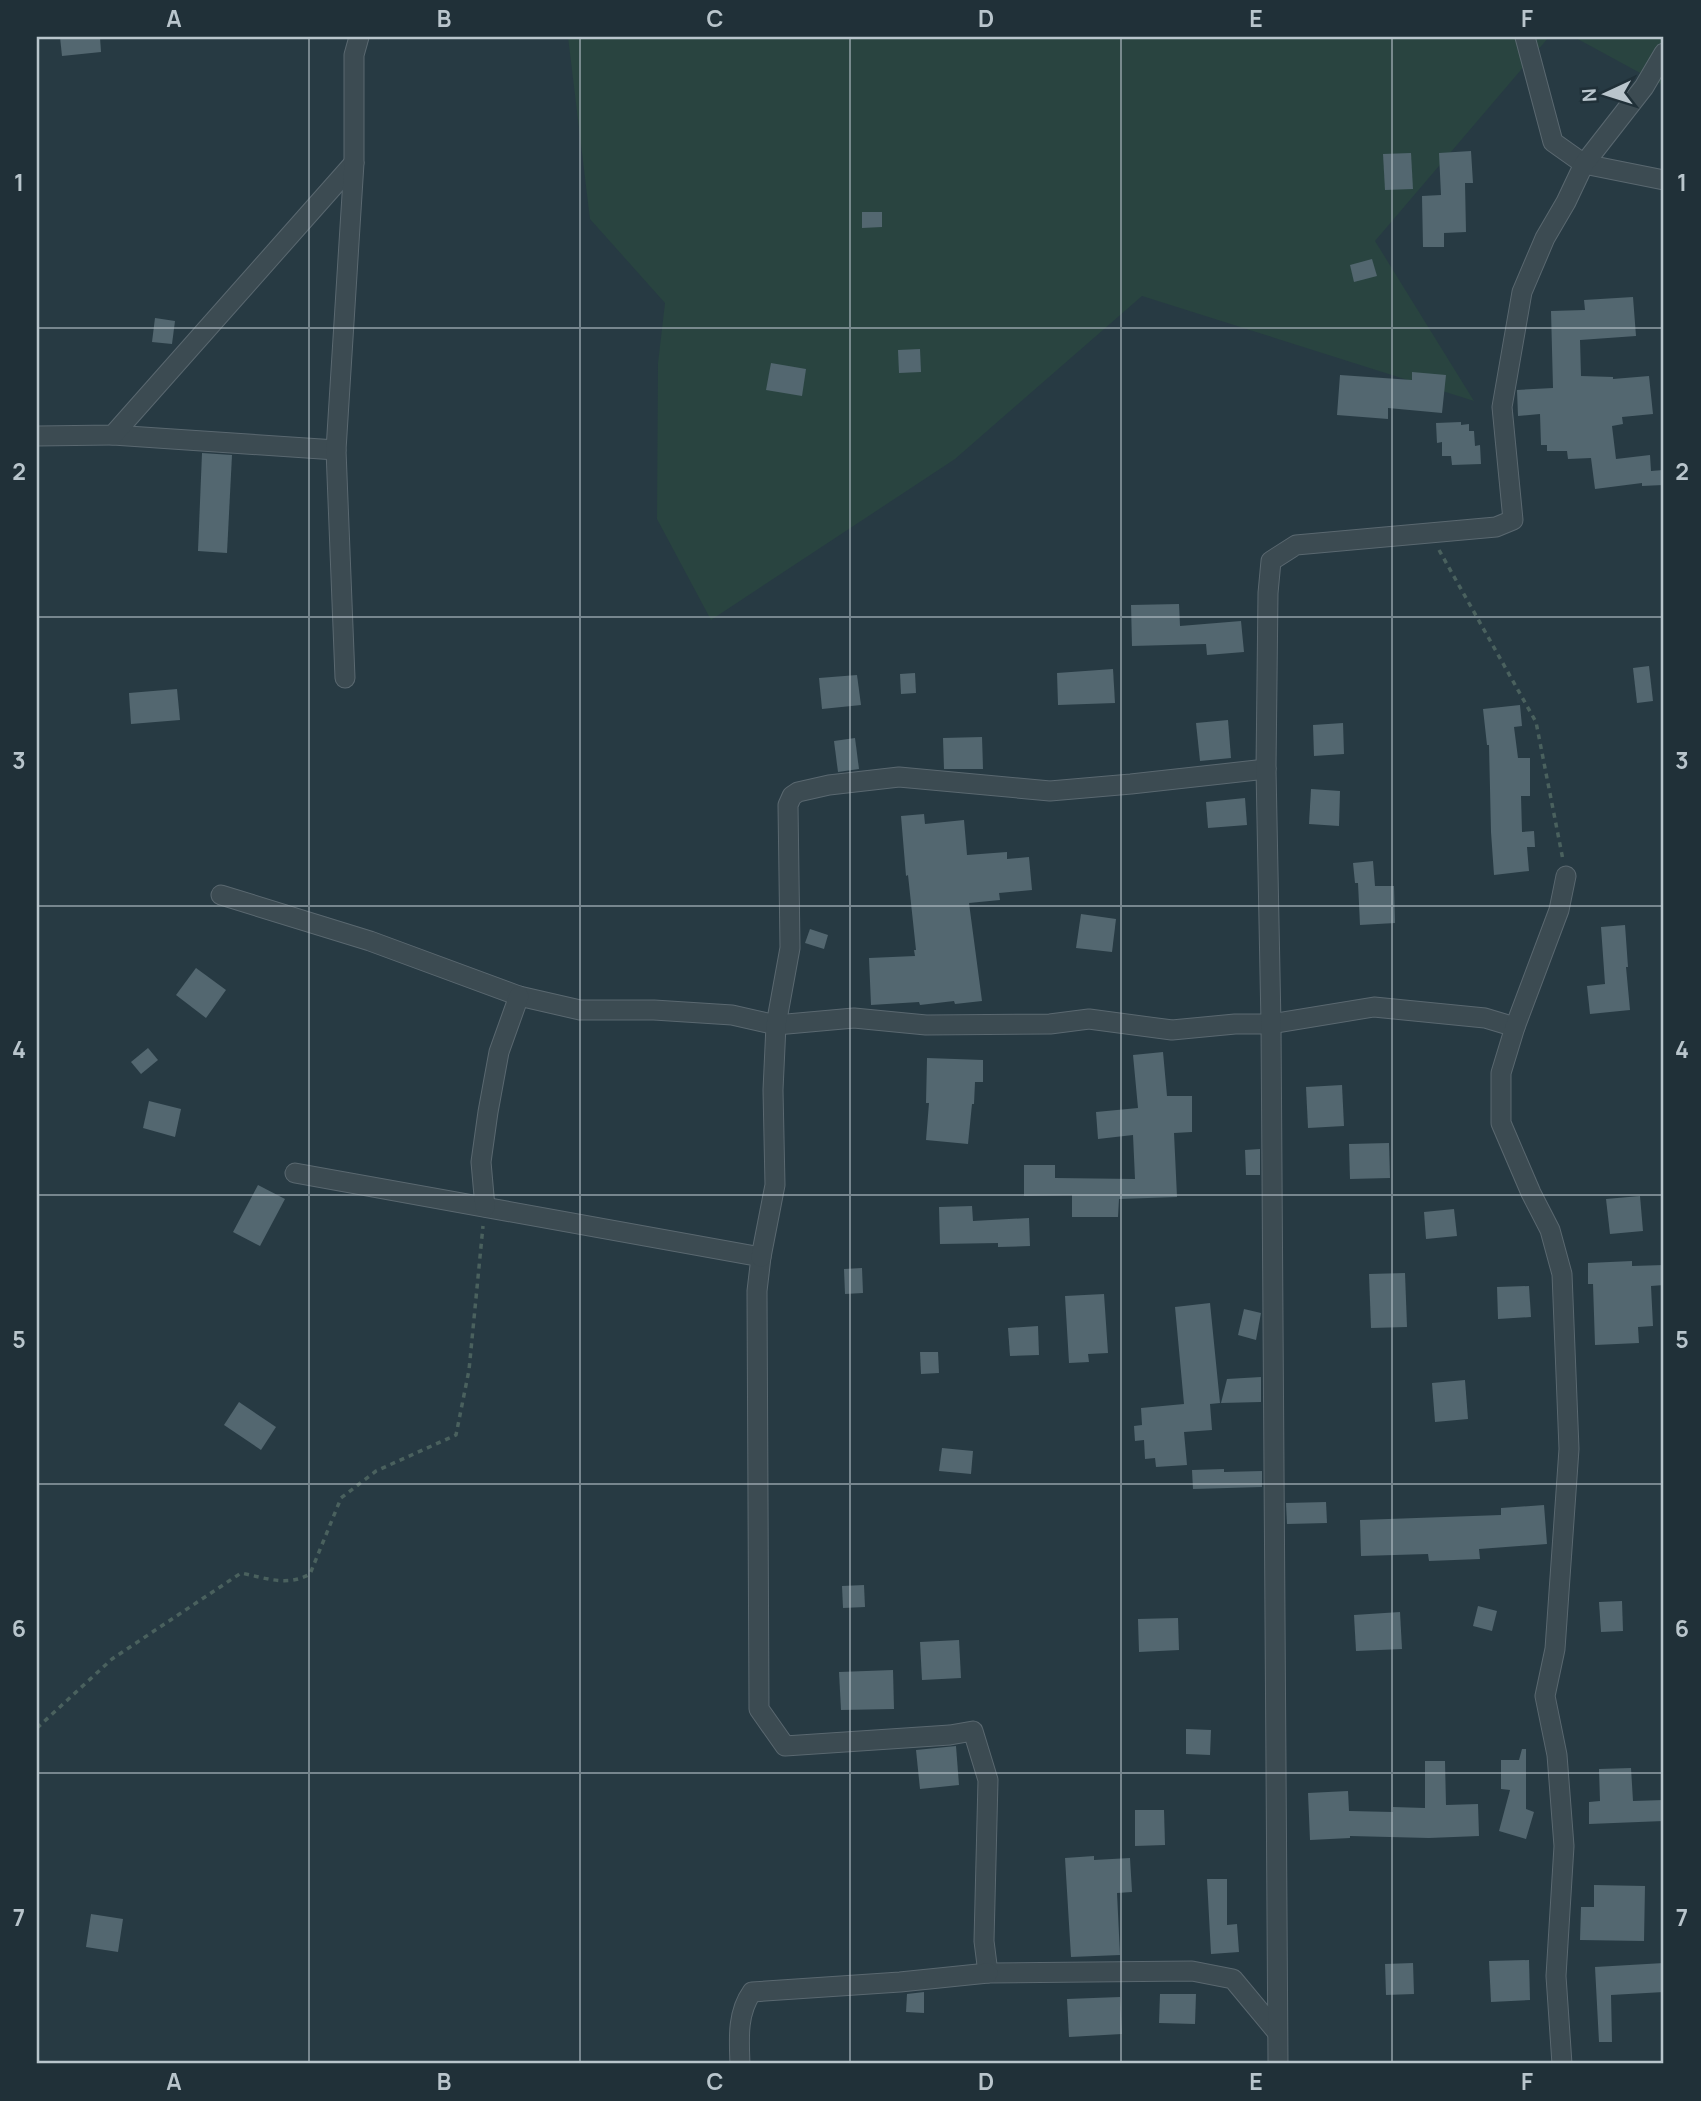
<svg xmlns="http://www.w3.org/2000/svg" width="1701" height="2101" font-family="Manrope,sans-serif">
<rect width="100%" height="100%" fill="#273a43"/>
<g fill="#294440">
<polygon points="568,37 1549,37 1375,241 1474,401 1142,296 955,459 711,620 657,519 658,363 665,303 590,219"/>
<polygon points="1574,37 1664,37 1664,86"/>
</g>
<g fill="#536770">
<polygon points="60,37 100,37 101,52 62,56"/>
<polygon points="1471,151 1473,183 1465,183 1466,232 1444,233 1444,247 1423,247 1422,196 1441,195 1439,153"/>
<polygon points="1411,153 1413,189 1385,190 1383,154"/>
<polygon points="862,212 882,212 882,227 862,228"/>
<polygon points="1372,259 1377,276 1354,282 1350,265"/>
<polygon points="1633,297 1636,336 1580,340 1581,376 1613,377 1613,379 1649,376 1653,414 1622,417 1623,424 1612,426 1616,459 1650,455 1651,471 1663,470 1663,485 1642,486 1642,483 1595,489 1591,458 1568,459 1567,451 1547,451 1547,445 1541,445 1540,414 1518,416 1517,390 1553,388 1551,311 1585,310 1584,300"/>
<polygon points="155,318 175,321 172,344 152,342"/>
<polygon points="920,349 921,372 899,373 898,350"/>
<polygon points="771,363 806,369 802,396 766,390"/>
<polygon points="1412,372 1446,375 1442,413 1388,408 1388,419 1337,415 1340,375 1412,380"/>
<polygon points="1461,422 1461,425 1469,424 1469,431 1474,431 1475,446 1480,445 1481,464 1452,465 1451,456 1442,456 1442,442 1437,443 1436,423"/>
<polygon points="202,453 232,455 227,553 198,551"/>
<polygon points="1179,604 1180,626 1241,621 1244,652 1207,655 1206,644 1132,646 1131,605"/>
<polygon points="1649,666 1653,701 1637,703 1633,668"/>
<polygon points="1113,669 1115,703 1058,705 1057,673"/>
<polygon points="915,673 916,693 901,694 900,674"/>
<polygon points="857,675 861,705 822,709 819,678"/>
<polygon points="177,689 180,720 131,724 129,693"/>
<polygon points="1520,705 1522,726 1514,727 1518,758 1530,758 1530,796 1521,796 1522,832 1534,831 1535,847 1527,847 1529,871 1494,875 1491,832 1489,745 1487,745 1483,709"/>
<polygon points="1228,720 1231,758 1200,761 1196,723"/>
<polygon points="1343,723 1344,754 1314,756 1313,725"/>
<polygon points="982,737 983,769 944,769 943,738"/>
<polygon points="855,738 859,769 838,772 834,741"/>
<polygon points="1311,789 1340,791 1339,826 1309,824"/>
<polygon points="1245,798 1247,825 1208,828 1206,802"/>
<polygon points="924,814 925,824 964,820 967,855 1007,852 1007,859 1029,857 1032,890 999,893 1000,900 969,903 982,1001 955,1004 954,1001 920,1005 919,1002 871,1005 869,958 915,956 914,950 916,950 908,875 906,876 901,816"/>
<polygon points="1373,861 1375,886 1394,886 1395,923 1360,925 1358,883 1355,883 1353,863"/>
<polygon points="1081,914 1116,919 1112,952 1076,948"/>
<polygon points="1625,925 1628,967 1626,967 1630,1010 1590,1014 1587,986 1605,984 1601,927"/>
<polygon points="810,929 828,935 824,949 805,943"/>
<polygon points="196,968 226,990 206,1018 176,995"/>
<polygon points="148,1048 158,1060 141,1074 131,1062"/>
<polygon points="1163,1052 1167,1096 1192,1096 1192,1132 1174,1133 1177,1197 1119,1199 1118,1217 1072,1217 1072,1195 1024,1196 1024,1165 1055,1165 1055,1178 1135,1179 1133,1135 1098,1139 1096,1112 1138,1108 1133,1055"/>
<polygon points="927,1058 983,1060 983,1082 975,1082 974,1104 972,1104 968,1144 926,1140 929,1103 926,1103"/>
<polygon points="1342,1085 1344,1126 1308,1128 1306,1087"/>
<polygon points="149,1101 181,1109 175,1137 143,1128"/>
<polygon points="1389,1143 1390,1178 1350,1179 1349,1144"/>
<polygon points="1260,1149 1260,1175 1246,1175 1245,1150"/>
<polygon points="258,1185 285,1199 260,1246 233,1232"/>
<polygon points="1640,1196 1643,1231 1610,1234 1606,1199"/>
<polygon points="972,1206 973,1221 1029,1218 1030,1246 998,1247 998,1243 940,1244 939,1207"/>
<polygon points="1454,1209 1457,1236 1426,1239 1424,1212"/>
<polygon points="1632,1261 1632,1266 1664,1265 1664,1285 1651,1286 1653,1326 1638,1327 1639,1343 1595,1345 1593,1284 1588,1284 1588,1263"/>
<polygon points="862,1268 863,1293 845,1294 844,1269"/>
<polygon points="1405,1273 1407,1327 1371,1328 1369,1274"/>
<polygon points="1529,1286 1531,1317 1498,1319 1497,1287"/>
<polygon points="1104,1294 1108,1353 1088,1354 1089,1362 1069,1363 1065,1296"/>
<polygon points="1210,1303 1220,1403 1210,1404 1212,1430 1184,1432 1187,1465 1156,1467 1155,1458 1145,1459 1144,1440 1135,1441 1134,1426 1142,1425 1141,1408 1184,1404 1175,1307"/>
<polygon points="1244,1309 1261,1313 1256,1340 1238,1335"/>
<polygon points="1038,1326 1039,1355 1010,1356 1008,1328"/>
<polygon points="920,1352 938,1352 939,1373 921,1374"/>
<polygon points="1261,1377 1261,1402 1221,1403 1227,1379"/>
<polygon points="1465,1380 1468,1419 1435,1422 1432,1383"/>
<polygon points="239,1402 276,1427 261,1450 224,1425"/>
<polygon points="942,1448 973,1451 971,1474 939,1471"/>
<polygon points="1224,1469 1224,1472 1262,1471 1262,1487 1193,1489 1192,1470"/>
<polygon points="1326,1502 1327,1523 1287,1524 1286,1503"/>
<polygon points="1544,1505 1547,1544 1479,1549 1480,1559 1429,1561 1428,1554 1361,1556 1360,1520 1501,1515 1501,1508"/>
<polygon points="864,1585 865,1607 843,1608 842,1586"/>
<polygon points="1622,1601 1623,1631 1601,1632 1599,1602"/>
<polygon points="1478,1606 1497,1611 1492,1631 1473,1626"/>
<polygon points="1400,1612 1402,1649 1356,1651 1354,1615"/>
<polygon points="1178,1618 1179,1650 1139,1652 1138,1619"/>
<polygon points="959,1640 961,1678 922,1680 920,1642"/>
<polygon points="893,1670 894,1709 841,1710 839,1672"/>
<polygon points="1186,1729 1211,1730 1210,1755 1186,1754"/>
<polygon points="956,1746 959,1785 920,1789 916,1750"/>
<polygon points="1522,1749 1526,1749 1526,1809 1534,1812 1526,1839 1499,1831 1510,1790 1501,1789 1501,1760 1519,1760"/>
<polygon points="1425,1761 1445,1761 1446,1805 1478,1804 1479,1836 1429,1838 1350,1836 1350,1838 1310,1840 1308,1793 1348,1791 1349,1811 1393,1812 1393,1807 1425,1808"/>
<polygon points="1631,1768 1633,1801 1664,1800 1664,1821 1589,1824 1589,1802 1600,1801 1599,1769"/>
<polygon points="1135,1810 1164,1810 1165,1845 1135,1846"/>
<polygon points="1094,1856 1094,1860 1130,1858 1132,1892 1117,1893 1120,1955 1071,1957 1065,1858"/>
<polygon points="1207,1879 1227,1879 1227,1925 1237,1924 1239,1952 1211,1954"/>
<polygon points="1594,1885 1645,1886 1644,1941 1580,1940 1581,1907 1594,1907"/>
<polygon points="91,1914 123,1919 118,1952 86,1947"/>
<polygon points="1529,1960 1530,2000 1491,2002 1489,1961"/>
<polygon points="1413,1963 1414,1994 1386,1995 1385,1964"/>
<polygon points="1664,1963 1664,1992 1611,1995 1612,2042 1599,2042 1595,1967"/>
<polygon points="924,1992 924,2013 906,2012 907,1994"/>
<polygon points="1160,1994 1196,1994 1195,2024 1159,2023"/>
<polygon points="1120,1997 1122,2034 1069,2037 1067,1999"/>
</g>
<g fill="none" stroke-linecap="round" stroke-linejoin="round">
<defs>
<g id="minor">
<polyline points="1525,37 1553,142 1584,164 1664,180"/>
<polyline points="113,435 336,450"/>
<polyline points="37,436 113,435 354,163"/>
<polyline points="345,678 336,450 354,163 354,55 359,37"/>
<polyline points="221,895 370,941 519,996 580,1010 654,1010 732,1015 776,1025 854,1018 926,1025 1050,1024 1089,1019 1172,1030 1235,1024 1271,1024 1374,1007 1485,1018 1515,1027"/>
<polyline points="295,1173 761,1257 757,1291 759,1709 785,1746 950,1735 973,1731 988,1780 984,1941 988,1973 1192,1971 1233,1979 1277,2032"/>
<polyline points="485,1207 481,1162 488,1112 499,1052 519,996"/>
<polyline points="761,1257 775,1185 773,1090 776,1025 790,948 788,805 792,796 798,792 829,785 899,777 1050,791 1131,784 1266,769"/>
<path d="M 740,2064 C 739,2039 737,2013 752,1992 L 900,1982 L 988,1973"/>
<polyline points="1278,2064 1271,1024 1266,769 1268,593 1271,561 1296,545 1496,527 1513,520 1502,407 1522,292 1545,238 1566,202 1584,164 1644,87 1664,53"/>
<polyline points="1562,2064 1556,1976 1564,1846 1557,1755 1545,1696 1555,1649 1569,1449 1562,1274 1550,1230 1531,1193 1501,1123 1501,1073 1515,1027 1559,910 1566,876"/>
</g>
</defs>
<use href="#minor" stroke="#5a6870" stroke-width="21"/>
<g stroke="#4a615e" stroke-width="3.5" stroke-dasharray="5 5" stroke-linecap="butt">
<polyline points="1439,550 1536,722 1563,860"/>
<path d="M 37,1728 L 112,1659 L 241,1573 C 266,1578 287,1587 310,1574 L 341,1498 L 376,1471 L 456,1435 L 469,1370 L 483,1226"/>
</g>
<use href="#minor" stroke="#3c4b52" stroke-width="19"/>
</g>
<path fill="none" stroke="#b9c5cc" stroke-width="2" stroke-opacity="0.55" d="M 309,37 L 309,2064M 580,37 L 580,2064M 850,37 L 850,2064M 1121,37 L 1121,2064M 1392,37 L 1392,2064M 37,328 L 1664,328M 37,617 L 1664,617M 37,906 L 1664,906M 37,1195 L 1664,1195M 37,1484 L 1664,1484M 37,1773 L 1664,1773"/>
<rect width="1701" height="2101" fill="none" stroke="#203038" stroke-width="77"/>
<g transform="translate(1606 94) rotate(266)" stroke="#203038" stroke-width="5" paint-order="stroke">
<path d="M0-5L12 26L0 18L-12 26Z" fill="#b9c5cc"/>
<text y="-10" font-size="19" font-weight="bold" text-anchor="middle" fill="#b9c5cc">N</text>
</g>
<rect x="38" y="38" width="1624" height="2024" fill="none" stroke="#b9c5cc" stroke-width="2.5"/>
<g font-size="23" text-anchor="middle" font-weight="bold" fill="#b9c5cc">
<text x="174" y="27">A</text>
<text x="444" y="27">B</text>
<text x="715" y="27">C</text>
<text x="986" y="27">D</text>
<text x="1256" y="27">E</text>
<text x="1527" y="27">F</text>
<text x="19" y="191">1</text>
<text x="1682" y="191">1</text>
<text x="19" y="480">2</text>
<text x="1682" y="480">2</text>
<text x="19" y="769">3</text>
<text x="1682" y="769">3</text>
<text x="19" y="1058">4</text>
<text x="1682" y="1058">4</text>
<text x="19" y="1348">5</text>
<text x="1682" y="1348">5</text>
<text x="19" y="1637">6</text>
<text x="1682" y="1637">6</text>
<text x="19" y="1926">7</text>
<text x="1682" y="1926">7</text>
<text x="174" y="2090">A</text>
<text x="444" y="2090">B</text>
<text x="715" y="2090">C</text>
<text x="986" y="2090">D</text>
<text x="1256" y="2090">E</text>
<text x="1527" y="2090">F</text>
</g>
</svg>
